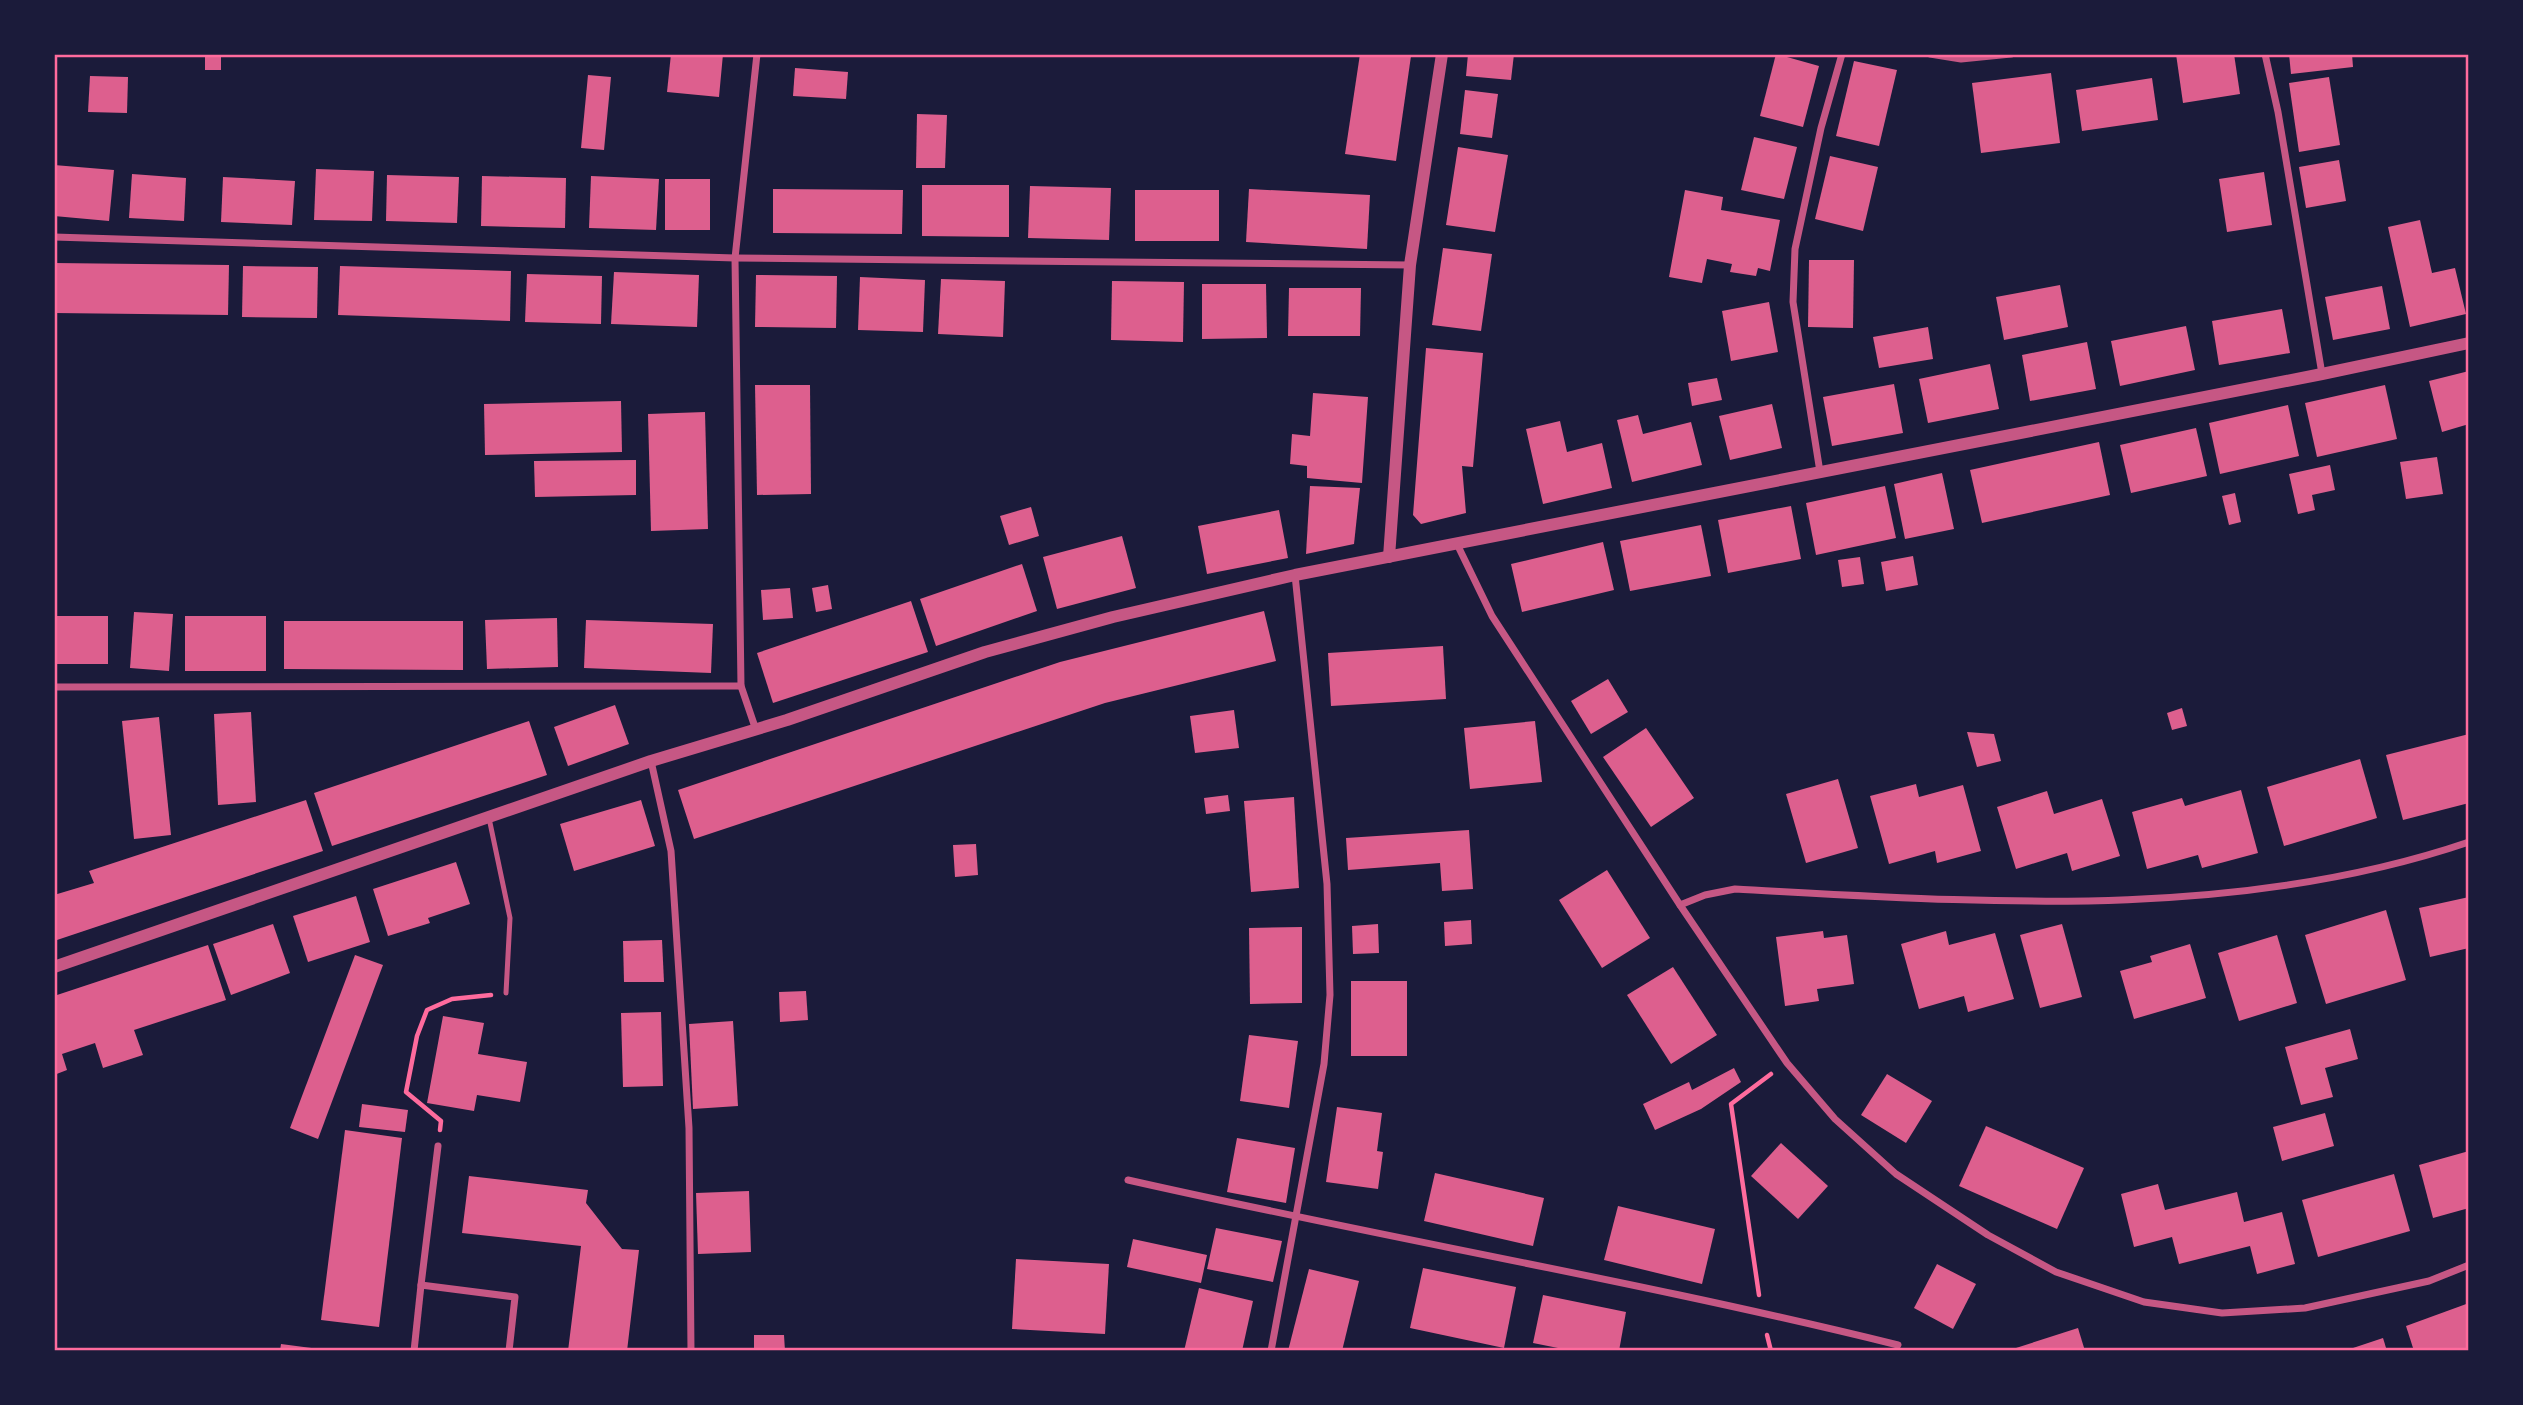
<svg xmlns="http://www.w3.org/2000/svg" width="2523" height="1405" font-family="'Alegreya Sans',sans-serif">
<rect width="100%" height="100%" fill="#1b1b3a"/>
<g fill="#dd5f8e">
<rect x="205" y="54" width="16" height="16"/>
<polygon points="671,54 723,54 719,97 667,92"/>
<polygon points="1360,54 1411,56 1396,161 1345,154"/>
<polygon points="1468,54 1514,54 1511,80 1466,76"/>
<polygon points="1776,54 1819,66 1803,127 1760,116"/>
<polygon points="2176,54 2234,54 2240,94 2183,103"/>
<polygon points="2289,54 2352,54 2353,67 2291,74"/>
<polygon points="1854,61 1897,70 1879,146 1836,136"/>
<polygon points="795,68 848,72 846,99 793,96"/>
<polygon points="2051,73 2060,143 1981,153 1972,83"/>
<polygon points="588,75 611,77 604,150 581,148"/>
<polygon points="90,76 128,77 127,113 88,112"/>
<polygon points="2329,77 2340,145 2299,152 2289,83"/>
<polygon points="2152,78 2158,120 2082,131 2076,90"/>
<polygon points="1465,90 1498,94 1492,138 1460,134"/>
<polygon points="917,114 947,115 945,168 916,168"/>
<polygon points="1754,137 1797,147 1784,199 1741,190"/>
<polygon points="1458,147 1508,155 1495,232 1446,225"/>
<polygon points="1830,156 1878,167 1863,231 1815,219"/>
<polygon points="2339,160 2346,201 2306,208 2299,167"/>
<polygon points="54,165 114,170 109,221 54,216"/>
<polygon points="316,169 374,171 372,221 314,220"/>
<polygon points="2264,172 2272,225 2227,232 2219,179"/>
<polygon points="132,174 186,178 184,221 129,218"/>
<polygon points="387,175 459,177 457,223 386,221"/>
<polygon points="482,176 566,178 565,228 481,226"/>
<polygon points="591,176 659,179 656,230 589,228"/>
<polygon points="223,177 295,181 292,225 221,222"/>
<rect x="665" y="179" width="45" height="51"/>
<polygon points="922,185 1009,185 1009,237 922,236"/>
<polygon points="1030,186 1111,188 1109,240 1028,238"/>
<polygon points="773,189 903,190 902,234 773,233"/>
<polygon points="1249,189 1370,195 1367,249 1246,242"/>
<rect x="1135" y="190" width="84" height="51"/>
<polygon points="1685,190 1723,197 1721,210 1780,220 1770,271 1758,268 1756,276 1730,272 1732,264 1707,259 1702,283 1669,277"/>
<polygon points="2420,220 2432,273 2455,268 2466,314 2410,327 2388,227"/>
<polygon points="1443,248 1492,254 1481,331 1432,325"/>
<polygon points="1809,260 1854,260 1853,328 1808,327"/>
<polygon points="54,263 229,265 228,315 54,313"/>
<polygon points="243,266 318,267 317,318 242,317"/>
<polygon points="340,266 511,271 510,321 338,315"/>
<polygon points="614,272 699,275 697,327 611,324"/>
<polygon points="527,274 602,276 601,324 525,322"/>
<polygon points="756,275 837,276 836,328 755,327"/>
<polygon points="860,277 925,280 923,332 858,330"/>
<polygon points="941,279 1005,281 1003,337 938,334"/>
<polygon points="1112,281 1184,282 1183,342 1111,340"/>
<polygon points="1202,284 1266,284 1267,338 1202,339"/>
<polygon points="2060,285 2068,327 2004,340 1996,297"/>
<polygon points="2382,286 2390,329 2333,340 2325,297"/>
<polygon points="1289,288 1361,288 1360,336 1288,336"/>
<polygon points="1769,302 1778,352 1731,361 1722,311"/>
<polygon points="2282,309 2290,353 2219,365 2212,321"/>
<polygon points="2186,326 2195,370 2120,386 2111,341"/>
<polygon points="1928,327 1933,359 1879,368 1873,337"/>
<polygon points="2087,342 2096,389 2030,401 2022,355"/>
<polygon points="1426,348 1483,353 1473,467 1462,466 1466,513 1421,524 1413,515"/>
<polygon points="1990,364 1999,409 1928,423 1919,379"/>
<polygon points="2469,371 2469,424 2442,432 2429,381"/>
<polygon points="1717,378 1722,400 1692,406 1688,383"/>
<polygon points="1894,384 1903,433 1832,446 1823,397"/>
<polygon points="755,385 810,385 811,494 757,495"/>
<polygon points="2385,385 2397,439 2317,457 2305,403"/>
<polygon points="1313,393 1368,397 1362,483 1307,478 1307,466 1290,464 1292,434 1310,436"/>
<polygon points="621,401 622,452 485,455 484,404"/>
<polygon points="1772,404 1782,448 1730,460 1719,416"/>
<polygon points="2288,405 2299,456 2220,474 2209,423"/>
<polygon points="705,412 708,529 651,531 648,414"/>
<polygon points="1638,415 1643,434 1691,422 1702,465 1632,482 1617,420"/>
<polygon points="1560,421 1567,452 1602,443 1612,488 1543,504 1526,429"/>
<polygon points="2196,428 2207,476 2131,493 2120,445"/>
<polygon points="2099,442 2110,495 1982,523 1970,470"/>
<polygon points="2437,457 2443,494 2406,499 2400,462"/>
<polygon points="636,460 636,495 535,497 534,461"/>
<polygon points="2330,465 2335,490 2312,495 2315,510 2298,514 2289,474"/>
<polygon points="1942,473 1954,529 1905,539 1894,484"/>
<polygon points="1310,486 1360,488 1354,544 1306,554"/>
<polygon points="1885,486 1896,538 1816,555 1806,503"/>
<polygon points="2235,493 2241,522 2229,525 2222,496"/>
<polygon points="1791,506 1801,559 1728,573 1718,520"/>
<polygon points="1031,507 1039,536 1009,545 1000,516"/>
<polygon points="1279,510 1288,558 1207,574 1198,526"/>
<polygon points="1701,525 1711,576 1630,591 1620,541"/>
<polygon points="1122,536 1136,588 1057,609 1043,557"/>
<polygon points="1603,542 1614,590 1522,612 1511,564"/>
<polygon points="1913,556 1918,585 1886,591 1881,562"/>
<polygon points="1860,557 1864,584 1842,587 1838,560"/>
<polygon points="1022,564 1037,611 936,646 920,599"/>
<polygon points="828,585 832,609 816,612 812,588"/>
<polygon points="790,588 793,618 763,620 761,590"/>
<polygon points="911,601 928,652 773,703 757,653"/>
<polygon points="1264,611 1276,661 1105,703 694,839 678,790 1060,662"/>
<polygon points="134,612 173,614 169,671 130,668"/>
<rect x="54" y="616" width="54" height="48"/>
<rect x="185" y="616" width="81" height="55"/>
<polygon points="557,618 558,667 487,669 485,620"/>
<polygon points="586,620 713,624 711,673 584,668"/>
<polygon points="284,621 463,621 463,670 284,669"/>
<polygon points="1443,646 1446,699 1331,706 1328,653"/>
<polygon points="1608,679 1628,712 1591,734 1571,701"/>
<polygon points="615,705 629,744 568,766 554,727"/>
<polygon points="2182,708 2187,726 2172,730 2167,713"/>
<polygon points="1234,710 1239,748 1195,753 1190,716"/>
<polygon points="251,712 256,802 218,805 214,714"/>
<polygon points="159,717 171,835 134,839 122,721"/>
<polygon points="529,721 547,775 332,846 314,793"/>
<polygon points="1535,721 1542,782 1470,789 1464,728"/>
<polygon points="1646,728 1694,798 1651,827 1603,757"/>
<polygon points="1967,732 1994,734 2001,761 1977,767"/>
<polygon points="2469,734 2469,803 2403,820 2386,755"/>
<polygon points="2360,759 2377,818 2284,846 2267,787"/>
<polygon points="1838,779 1858,848 1806,863 1786,794"/>
<polygon points="1916,784 1919,797 1963,785 1981,851 1937,863 1935,851 1889,864 1870,796"/>
<polygon points="2241,790 2258,853 2202,868 2198,855 2147,869 2132,812 2182,798 2185,806"/>
<polygon points="2047,791 2054,814 2102,799 2120,856 2072,871 2067,853 2016,869 1997,807"/>
<polygon points="1228,795 1230,811 1206,814 1204,798"/>
<polygon points="1294,797 1299,888 1251,892 1244,801"/>
<polygon points="306,800 323,851 54,941 54,895 94,883 89,871"/>
<polygon points="641,800 655,846 574,871 560,824"/>
<polygon points="1469,830 1473,889 1442,891 1440,863 1348,870 1346,838"/>
<polygon points="976,844 978,875 955,877 953,845"/>
<polygon points="456,862 470,904 428,918 430,923 388,936 373,889"/>
<polygon points="1607,870 1650,938 1602,968 1559,900"/>
<polygon points="356,896 370,942 308,962 293,916"/>
<polygon points="2469,897 2469,948 2430,957 2419,908"/>
<polygon points="2386,910 2406,980 2326,1004 2305,935"/>
<polygon points="1471,920 1472,944 1445,946 1444,922"/>
<polygon points="273,924 290,973 231,995 213,944"/>
<polygon points="1378,924 1379,953 1353,954 1352,926"/>
<polygon points="2062,924 2082,997 2040,1008 2020,935"/>
<polygon points="1302,927 1302,1003 1250,1004 1249,928"/>
<polygon points="1823,931 1824,938 1847,935 1854,984 1817,989 1819,1001 1785,1006 1776,937"/>
<polygon points="1946,931 1949,945 1995,933 2014,999 1968,1012 1964,996 1919,1009 1901,944"/>
<polygon points="2277,935 2297,1003 2239,1021 2218,953"/>
<polygon points="662,940 664,982 624,982 623,941"/>
<polygon points="2190,944 2206,998 2134,1019 2120,971 2152,962 2150,956"/>
<polygon points="208,945 226,1000 134,1030 143,1055 103,1068 95,1043 62,1054 67,1070 54,1075 54,996"/>
<polygon points="355,955 383,965 318,1139 290,1128"/>
<polygon points="1673,967 1717,1035 1671,1064 1627,995"/>
<rect x="1351" y="981" width="56" height="75"/>
<polygon points="806,991 808,1020 780,1022 779,992"/>
<polygon points="661,1012 663,1086 623,1087 621,1013"/>
<polygon points="443,1016 484,1023 478,1054 527,1062 520,1102 477,1095 474,1111 427,1103"/>
<polygon points="733,1021 738,1106 693,1109 689,1024"/>
<polygon points="2350,1029 2358,1059 2325,1068 2333,1097 2301,1105 2285,1047"/>
<polygon points="1249,1035 1298,1041 1289,1108 1240,1101"/>
<polygon points="1734,1068 1741,1082 1701,1109 1655,1130 1643,1104 1689,1082 1692,1090"/>
<polygon points="1887,1074 1932,1101 1906,1143 1861,1115"/>
<polygon points="362,1104 408,1110 405,1132 359,1127"/>
<polygon points="1337,1107 1382,1113 1377,1151 1383,1152 1378,1189 1326,1182"/>
<polygon points="2325,1113 2334,1146 2282,1161 2273,1127"/>
<polygon points="1986,1126 2084,1168 2057,1229 1959,1186"/>
<polygon points="345,1130 402,1138 379,1327 321,1320"/>
<polygon points="1237,1138 1295,1148 1286,1203 1227,1192"/>
<polygon points="1781,1143 1828,1186 1798,1219 1751,1176"/>
<polygon points="2469,1151 2469,1208 2433,1218 2419,1165"/>
<polygon points="1435,1173 1544,1198 1533,1246 1424,1221"/>
<polygon points="2394,1174 2410,1231 2318,1257 2302,1200"/>
<polygon points="469,1176 588,1190 586,1203 622,1249 639,1250 627,1351 568,1351 581,1246 462,1233"/>
<polygon points="2158,1184 2165,1210 2237,1192 2244,1222 2282,1212 2295,1264 2257,1274 2250,1246 2179,1264 2172,1237 2134,1247 2121,1194"/>
<polygon points="749,1191 751,1252 698,1254 696,1193"/>
<polygon points="1618,1206 1715,1229 1702,1284 1604,1260"/>
<polygon points="1216,1228 1282,1241 1273,1282 1207,1269"/>
<polygon points="1133,1239 1207,1255 1201,1283 1127,1267"/>
<polygon points="1016,1259 1109,1264 1105,1334 1012,1329"/>
<polygon points="1937,1264 1976,1284 1953,1329 1914,1308"/>
<polygon points="1423,1268 1516,1287 1504,1348 1410,1328"/>
<polygon points="1309,1269 1359,1281 1342,1351 1288,1351"/>
<polygon points="1199,1288 1253,1301 1242,1351 1184,1351"/>
<polygon points="1543,1295 1626,1312 1619,1351 1573,1351 1533,1343"/>
<polygon points="2469,1303 2469,1351 2414,1351 2406,1326"/>
<polygon points="2078,1328 2085,1351 2016,1351 2016,1348"/>
<polygon points="754,1335 784,1335 785,1351 754,1351"/>
<polygon points="2383,1338 2387,1351 2347,1351 2347,1350"/>
<polygon points="281,1344 319,1349 319,1351 280,1351"/>
</g>
<g fill="none" stroke-linecap="round" stroke-linejoin="round">
<g stroke="#ff6b9d" stroke-width="4.5">
<polyline points="440,1130 441,1121 406,1092 417,1036 427,1010 452,999 491,995"/>
<polyline points="1759,1295 1731,1104 1771,1074"/>
<polyline points="1767,1335 1771,1351"/>
</g>
<polyline stroke="#c65784" stroke-width="5" points="489,818 510,918 506,993"/>
<g stroke="#c65784" stroke-width="7">
<polyline points="1930,54 1961,59 2011,54"/>
<polyline points="2265,54 2278,112 2322,374"/>
<polyline points="54,237 735,258 1410,265"/>
<polyline points="1820,472 1793,302 1795,249 1821,128 1842,54"/>
<polyline points="1457,544 1492,616 1680,905 1787,1063 1835,1119 1896,1174 1988,1235 2056,1272 2144,1302 2222,1313 2305,1308 2429,1281 2469,1265"/>
<polyline points="54,687 741,686"/>
<polyline points="756,730 741,686 735,258 757,54"/>
<polyline points="651,761 671,851 689,1128 691,1351"/>
<path d="M 1680,905 L 1705,895 L 1735,889 C 1979,902 2234,922 2469,842"/>
<polyline points="438,1146 421,1285 515,1297 509,1351"/>
<path d="M 1128,1180 C 1384,1238 1643,1282 1898,1345"/>
<polyline points="414,1351 421,1285"/>
<polyline points="1271,1351 1324,1064 1330,995 1327,884 1295,575"/>
</g>
<g stroke="#c65784" stroke-width="12">
<polyline points="1389,557 1410,265 1442,54"/>
<polyline points="54,967 651,761 787,720 985,652 1113,617 1295,575 2322,374 2469,343"/>
</g>
</g>
<rect width="2523" height="1405" fill="none" stroke="#1b1b3a" stroke-width="112"/>
<rect x="56" y="56" width="2411" height="1293" fill="none" stroke="#ff6b9d" stroke-width="2.5"/>
</svg>
